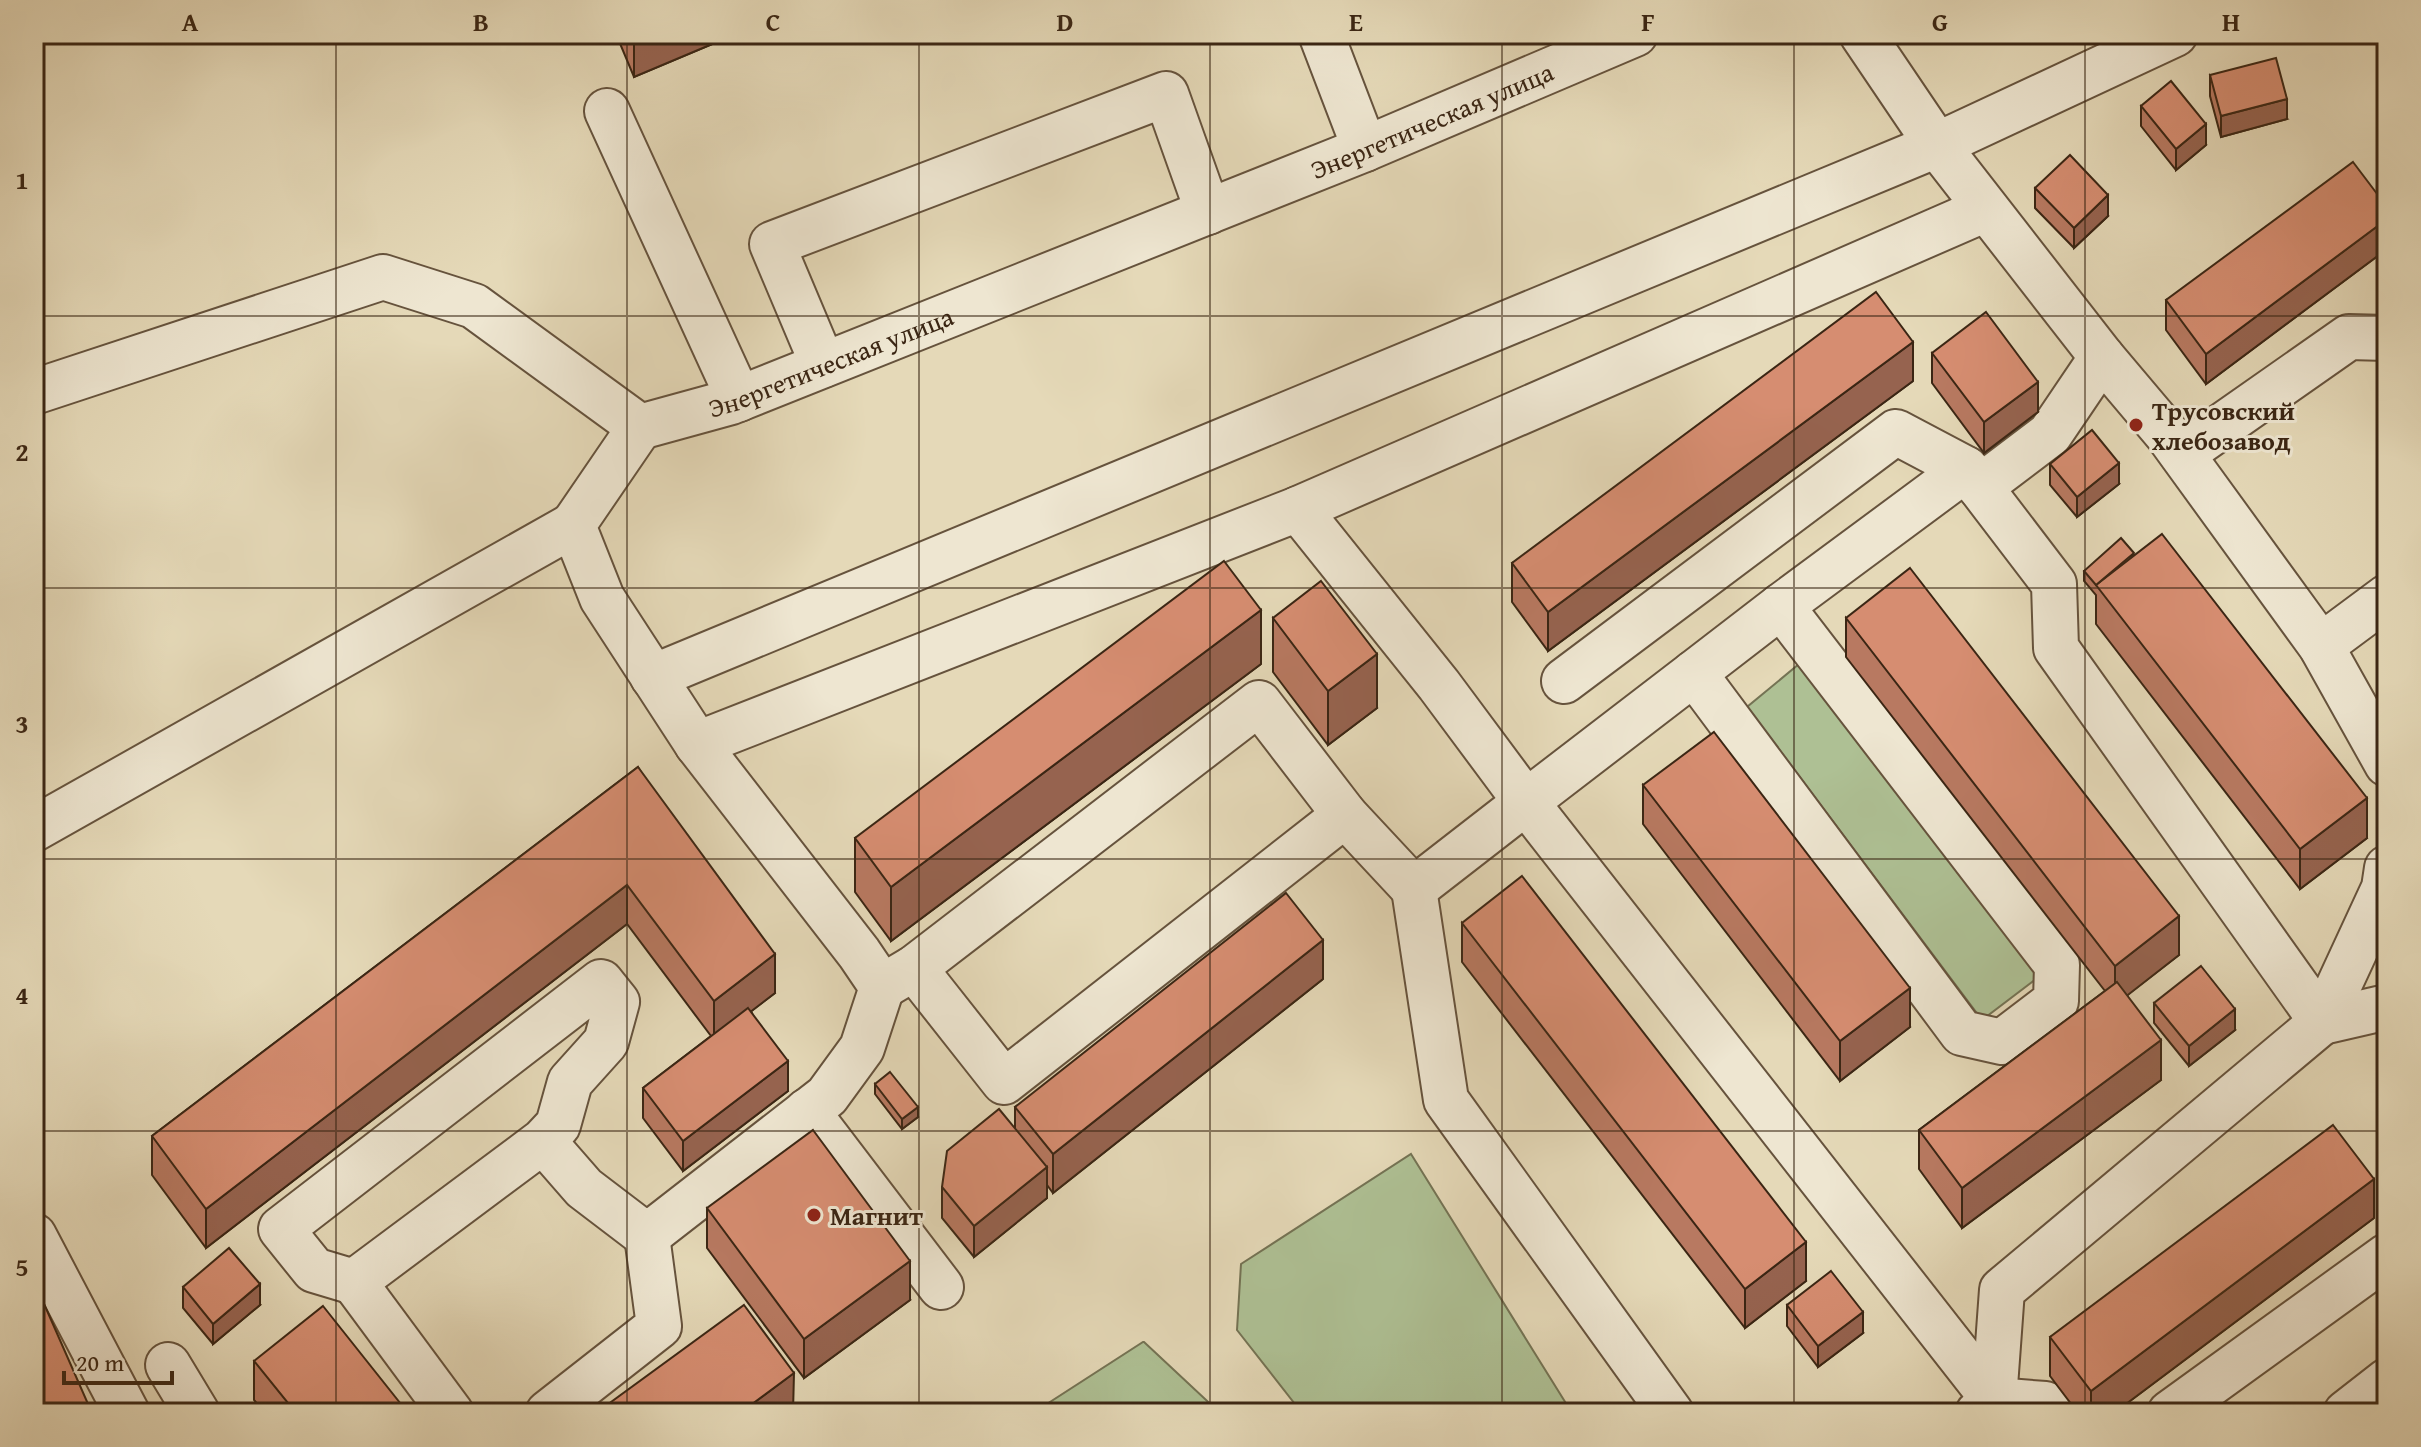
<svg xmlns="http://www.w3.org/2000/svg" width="2421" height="1447" font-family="'Gentium Book Plus',serif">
<rect width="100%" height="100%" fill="#e5d9b8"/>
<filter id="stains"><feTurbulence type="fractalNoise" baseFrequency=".0025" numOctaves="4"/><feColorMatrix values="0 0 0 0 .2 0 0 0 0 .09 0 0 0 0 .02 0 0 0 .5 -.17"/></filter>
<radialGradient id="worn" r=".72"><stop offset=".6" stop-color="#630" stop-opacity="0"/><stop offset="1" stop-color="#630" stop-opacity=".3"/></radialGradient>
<g fill="#aec094" stroke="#747354" stroke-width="2">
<polygon points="1805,659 2040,976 1982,1020 1747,707"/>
<polygon points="1411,1154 1572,1413 1302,1413 1237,1330 1241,1264"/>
<polygon points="1144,1342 1220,1413 1033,1413 1143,1342"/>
</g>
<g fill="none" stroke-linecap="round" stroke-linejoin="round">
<defs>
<g id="minor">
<polyline points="1321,34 1365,149"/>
<polyline points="1862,34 1937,145 2175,34"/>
<polyline points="607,111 739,399"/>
<polyline points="2102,357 2167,434 2321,646 2387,764"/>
<polyline points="823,365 772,244 1166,94 1208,212"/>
<path id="s1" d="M 34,392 L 383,277 L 474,306 L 640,427 L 731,402 L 1365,149 L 1635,34"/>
<polyline points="2182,454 2349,337 2387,338"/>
<polyline points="1966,469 1781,606 2057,965 2056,1001 2002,1042 1962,1033 1694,673 1526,802 1994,1400"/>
<polyline points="1980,487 2054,584 2056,648 2322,1022 2387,1007"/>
<polyline points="2321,646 2387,597"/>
<polyline points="1694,673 1781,606"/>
<polyline points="653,677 1937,145 2102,357 2050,434 1980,487 1966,469 1896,432 1564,681"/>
<polyline points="697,744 1298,509 1986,209"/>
<polyline points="34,829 573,525"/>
<polyline points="1414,889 1446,1100 1671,1413"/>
<polyline points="914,968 1004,1082 1345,815"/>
<polyline points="882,987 914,968 1259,703 1345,815 1414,889 1526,802 1439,685 1298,509"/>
<polyline points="807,1111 941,1287"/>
<polyline points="543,1141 354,1282 314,1270 281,1229 601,982 617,1002 606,1042 570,1082 558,1125 543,1141 584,1188 647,1236 827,1096 862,1048 882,987 859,953 697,744 602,598 573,525 640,427"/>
<polyline points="34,1236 127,1413"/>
<polyline points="354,1282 451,1413"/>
<polyline points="168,1365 197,1413"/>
<polyline points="1994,1400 2002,1290 2322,1022 2384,888 2387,868"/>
<polyline points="548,1413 659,1326 647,1236"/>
<polyline points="1978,1413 1994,1400 2045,1404 2053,1413"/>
<polyline points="2170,1413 2387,1256"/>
<polyline points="2346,1413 2387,1381"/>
</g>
</defs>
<use href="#minor" stroke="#66533d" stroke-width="48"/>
<use href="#minor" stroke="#eee6d1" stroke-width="44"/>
</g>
<g fill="#b87961" stroke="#3b2614" stroke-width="2">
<polygon points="616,34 736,34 634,77"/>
<polygon points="2210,75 2287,119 2221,137 2210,96"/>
<polygon points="2141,106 2206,145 2176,170 2141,126"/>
<polygon points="2035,188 2108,216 2074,248 2035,208"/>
<polygon points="2387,207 2387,249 2206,384 2166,330 2166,300"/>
<polygon points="1932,353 2038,412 1984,453 1932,383"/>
<polygon points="1913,381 1548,651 1512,602 1512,563"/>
<polygon points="2050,464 2119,484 2077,517 2050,485"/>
<polygon points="2134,555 2367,838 2300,889 2096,624 2096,595 2084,581 2084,571"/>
<polygon points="1273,618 1377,708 1328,745 1273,672"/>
<polygon points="1846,618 2179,955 2127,995 2161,1080 1962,1228 1919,1169 1919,1130 2105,991 1846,657"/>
<polygon points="1261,664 891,941 855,892 855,838"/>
<polygon points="638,767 775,993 751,1011 788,1091 683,1171 643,1118 643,1088 711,1036 627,924 206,1248 152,1175 152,1136"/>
<polygon points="1643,785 1910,1027 1840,1081 1643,824"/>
<polygon points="1462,923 1806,1281 1745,1328 1462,962"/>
<polygon points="1323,979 1053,1193 1047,1185 1047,1198 974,1257 942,1218 942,1187 1015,1129 1015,1107"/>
<polygon points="2154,1003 2235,1030 2189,1066 2154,1023"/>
<polygon points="875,1084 918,1117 902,1129 875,1094"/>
<polygon points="707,1208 910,1300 804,1378 707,1248"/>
<polygon points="2374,1218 2114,1413 2078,1413 2050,1376 2050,1337"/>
<polygon points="183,1287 260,1305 213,1344 183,1308"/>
<polygon points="1787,1305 1863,1333 1818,1367 1787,1326"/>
<polygon points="254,1361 408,1413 265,1413 254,1400"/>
</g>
<g fill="#96634f" stroke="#3b2614" stroke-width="2">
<polygon points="645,34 736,34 634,77 634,38"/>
<polygon points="2287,99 2287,119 2221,137 2221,116"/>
<polygon points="2206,124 2206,145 2176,170 2176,149"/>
<polygon points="2108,195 2108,216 2074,248 2074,228"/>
<polygon points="2387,219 2387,249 2206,384 2206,354"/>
<polygon points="1913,342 1913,381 1548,651 1548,612"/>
<polygon points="2038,382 2038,412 1984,453 1984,422"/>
<polygon points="2119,463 2119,484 2077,517 2077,497"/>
<polygon points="1261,610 1261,664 891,941 891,887"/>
<polygon points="1377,654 1377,708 1328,745 1328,691"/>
<polygon points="2367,798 2367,838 2300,889 2300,849"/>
<polygon points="627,885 627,924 206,1248 206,1209"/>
<polygon points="2179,916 2179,955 2115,1005 2115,966"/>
<polygon points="1323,940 1323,979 1053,1193 1053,1154"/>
<polygon points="775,954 775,993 714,1040 714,1001"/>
<polygon points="1910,988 1910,1027 1840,1081 1840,1041"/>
<polygon points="2235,1009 2235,1030 2189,1066 2189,1046"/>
<polygon points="2161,1040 2161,1080 1962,1228 1962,1188"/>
<polygon points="788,1061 788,1091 683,1171 683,1141"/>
<polygon points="918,1107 918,1117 902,1129 902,1119"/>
<polygon points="1047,1167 1047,1198 974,1257 974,1226"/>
<polygon points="2374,1179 2374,1218 2114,1413 2091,1413 2091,1391"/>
<polygon points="1806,1242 1806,1281 1745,1328 1745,1289"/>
<polygon points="910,1261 910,1300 804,1378 804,1339"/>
<polygon points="260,1284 260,1305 213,1344 213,1324"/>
<polygon points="1863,1312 1863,1333 1818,1367 1818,1346"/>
<polygon points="794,1373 793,1413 740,1413"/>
</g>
<g fill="#d68d71" stroke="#3b2614" stroke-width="2">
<polygon points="633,34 645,34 634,38"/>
<polygon points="2276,58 2287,99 2221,116 2210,75"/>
<polygon points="2171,81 2206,124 2176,149 2141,106"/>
<polygon points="2070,155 2108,195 2074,228 2035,188"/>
<polygon points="2353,162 2387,207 2387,219 2206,354 2166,300"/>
<polygon points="1876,292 1913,342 1548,612 1512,563"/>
<polygon points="1986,312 2038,382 1984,422 1932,353"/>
<polygon points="2092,430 2119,463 2077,497 2050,464"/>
<polygon points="2162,534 2367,798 2300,849 2096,585"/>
<polygon points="2121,538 2134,553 2096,585 2084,571"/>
<polygon points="1224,561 1261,610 891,887 855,838"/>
<polygon points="1910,568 2179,916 2115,966 1846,618"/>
<polygon points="1321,581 1377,654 1328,691 1273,618"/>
<polygon points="1714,732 1910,988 1840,1041 1643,785"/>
<polygon points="638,767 775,954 714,1001 627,885 206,1209 152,1136"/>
<polygon points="1522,876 1806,1242 1745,1289 1462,923"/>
<polygon points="1286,893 1323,940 1053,1154 1015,1107"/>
<polygon points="2201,966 2235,1009 2189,1046 2154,1003"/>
<polygon points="2117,982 2161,1040 1962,1188 1919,1130"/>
<polygon points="748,1008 788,1061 683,1141 643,1088"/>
<polygon points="890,1072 918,1107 902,1119 875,1084"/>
<polygon points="999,1109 1047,1167 974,1226 942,1187 947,1151"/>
<polygon points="2333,1125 2374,1179 2091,1391 2050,1337"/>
<polygon points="813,1130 910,1261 804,1339 707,1208"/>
<polygon points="229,1248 260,1284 213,1324 183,1287"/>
<polygon points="1831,1271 1863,1312 1818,1346 1787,1305"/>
<polygon points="34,1281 92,1413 34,1413"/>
<polygon points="744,1305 794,1373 740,1413 596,1413"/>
<polygon points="323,1306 408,1413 296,1413 254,1361"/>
</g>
<path fill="none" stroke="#3b2614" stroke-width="2" stroke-opacity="0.55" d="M 336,34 L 336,1413M 627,34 L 627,1413M 919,34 L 919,1413M 1210,34 L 1210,1413M 1502,34 L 1502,1413M 1794,34 L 1794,1413M 2085,34 L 2085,1413M 34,316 L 2387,316M 34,588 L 2387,588M 34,859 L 2387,859M 34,1131 L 2387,1131"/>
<g fill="#8f2418" stroke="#eee6d1" stroke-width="3">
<circle cx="2136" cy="425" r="8"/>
<circle cx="814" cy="1215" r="8"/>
</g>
<g text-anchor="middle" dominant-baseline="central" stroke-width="6" stroke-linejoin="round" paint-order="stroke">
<g font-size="26" fill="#3b2614" stroke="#eee6d1">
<text stroke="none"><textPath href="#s1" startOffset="1518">Энергетическая улица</textPath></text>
<text stroke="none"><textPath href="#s1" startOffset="870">Энергетическая улица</textPath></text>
</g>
<g font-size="26" font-weight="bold" fill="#3b2614" stroke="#eee6d1" text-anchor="start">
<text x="2152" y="410">Трусовский<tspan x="2152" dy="30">хлебозавод</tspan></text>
<text x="830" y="1215">Магнит</text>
</g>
</g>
<rect width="2421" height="1447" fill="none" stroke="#e5d9b8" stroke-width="88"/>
<path d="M64 1371v12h108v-12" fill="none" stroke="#3b2614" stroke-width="4"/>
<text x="76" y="1371" font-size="24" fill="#3b2614" stroke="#eee6d1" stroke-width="6" paint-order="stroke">20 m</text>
<rect x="44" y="44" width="2333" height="1359" fill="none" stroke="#3b2614" stroke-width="3"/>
<g font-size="26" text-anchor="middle" font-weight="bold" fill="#3b2614">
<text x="190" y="31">A</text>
<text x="481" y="31">B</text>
<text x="773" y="31">C</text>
<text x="1065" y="31">D</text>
<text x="1356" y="31">E</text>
<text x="1648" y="31">F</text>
<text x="1940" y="31">G</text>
<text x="2231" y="31">H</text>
<text x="22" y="189">1</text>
<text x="22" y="461">2</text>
<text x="22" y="733">3</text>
<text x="22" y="1004">4</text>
<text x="22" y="1276">5</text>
</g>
<rect width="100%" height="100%" filter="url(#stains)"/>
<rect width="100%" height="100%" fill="url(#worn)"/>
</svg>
